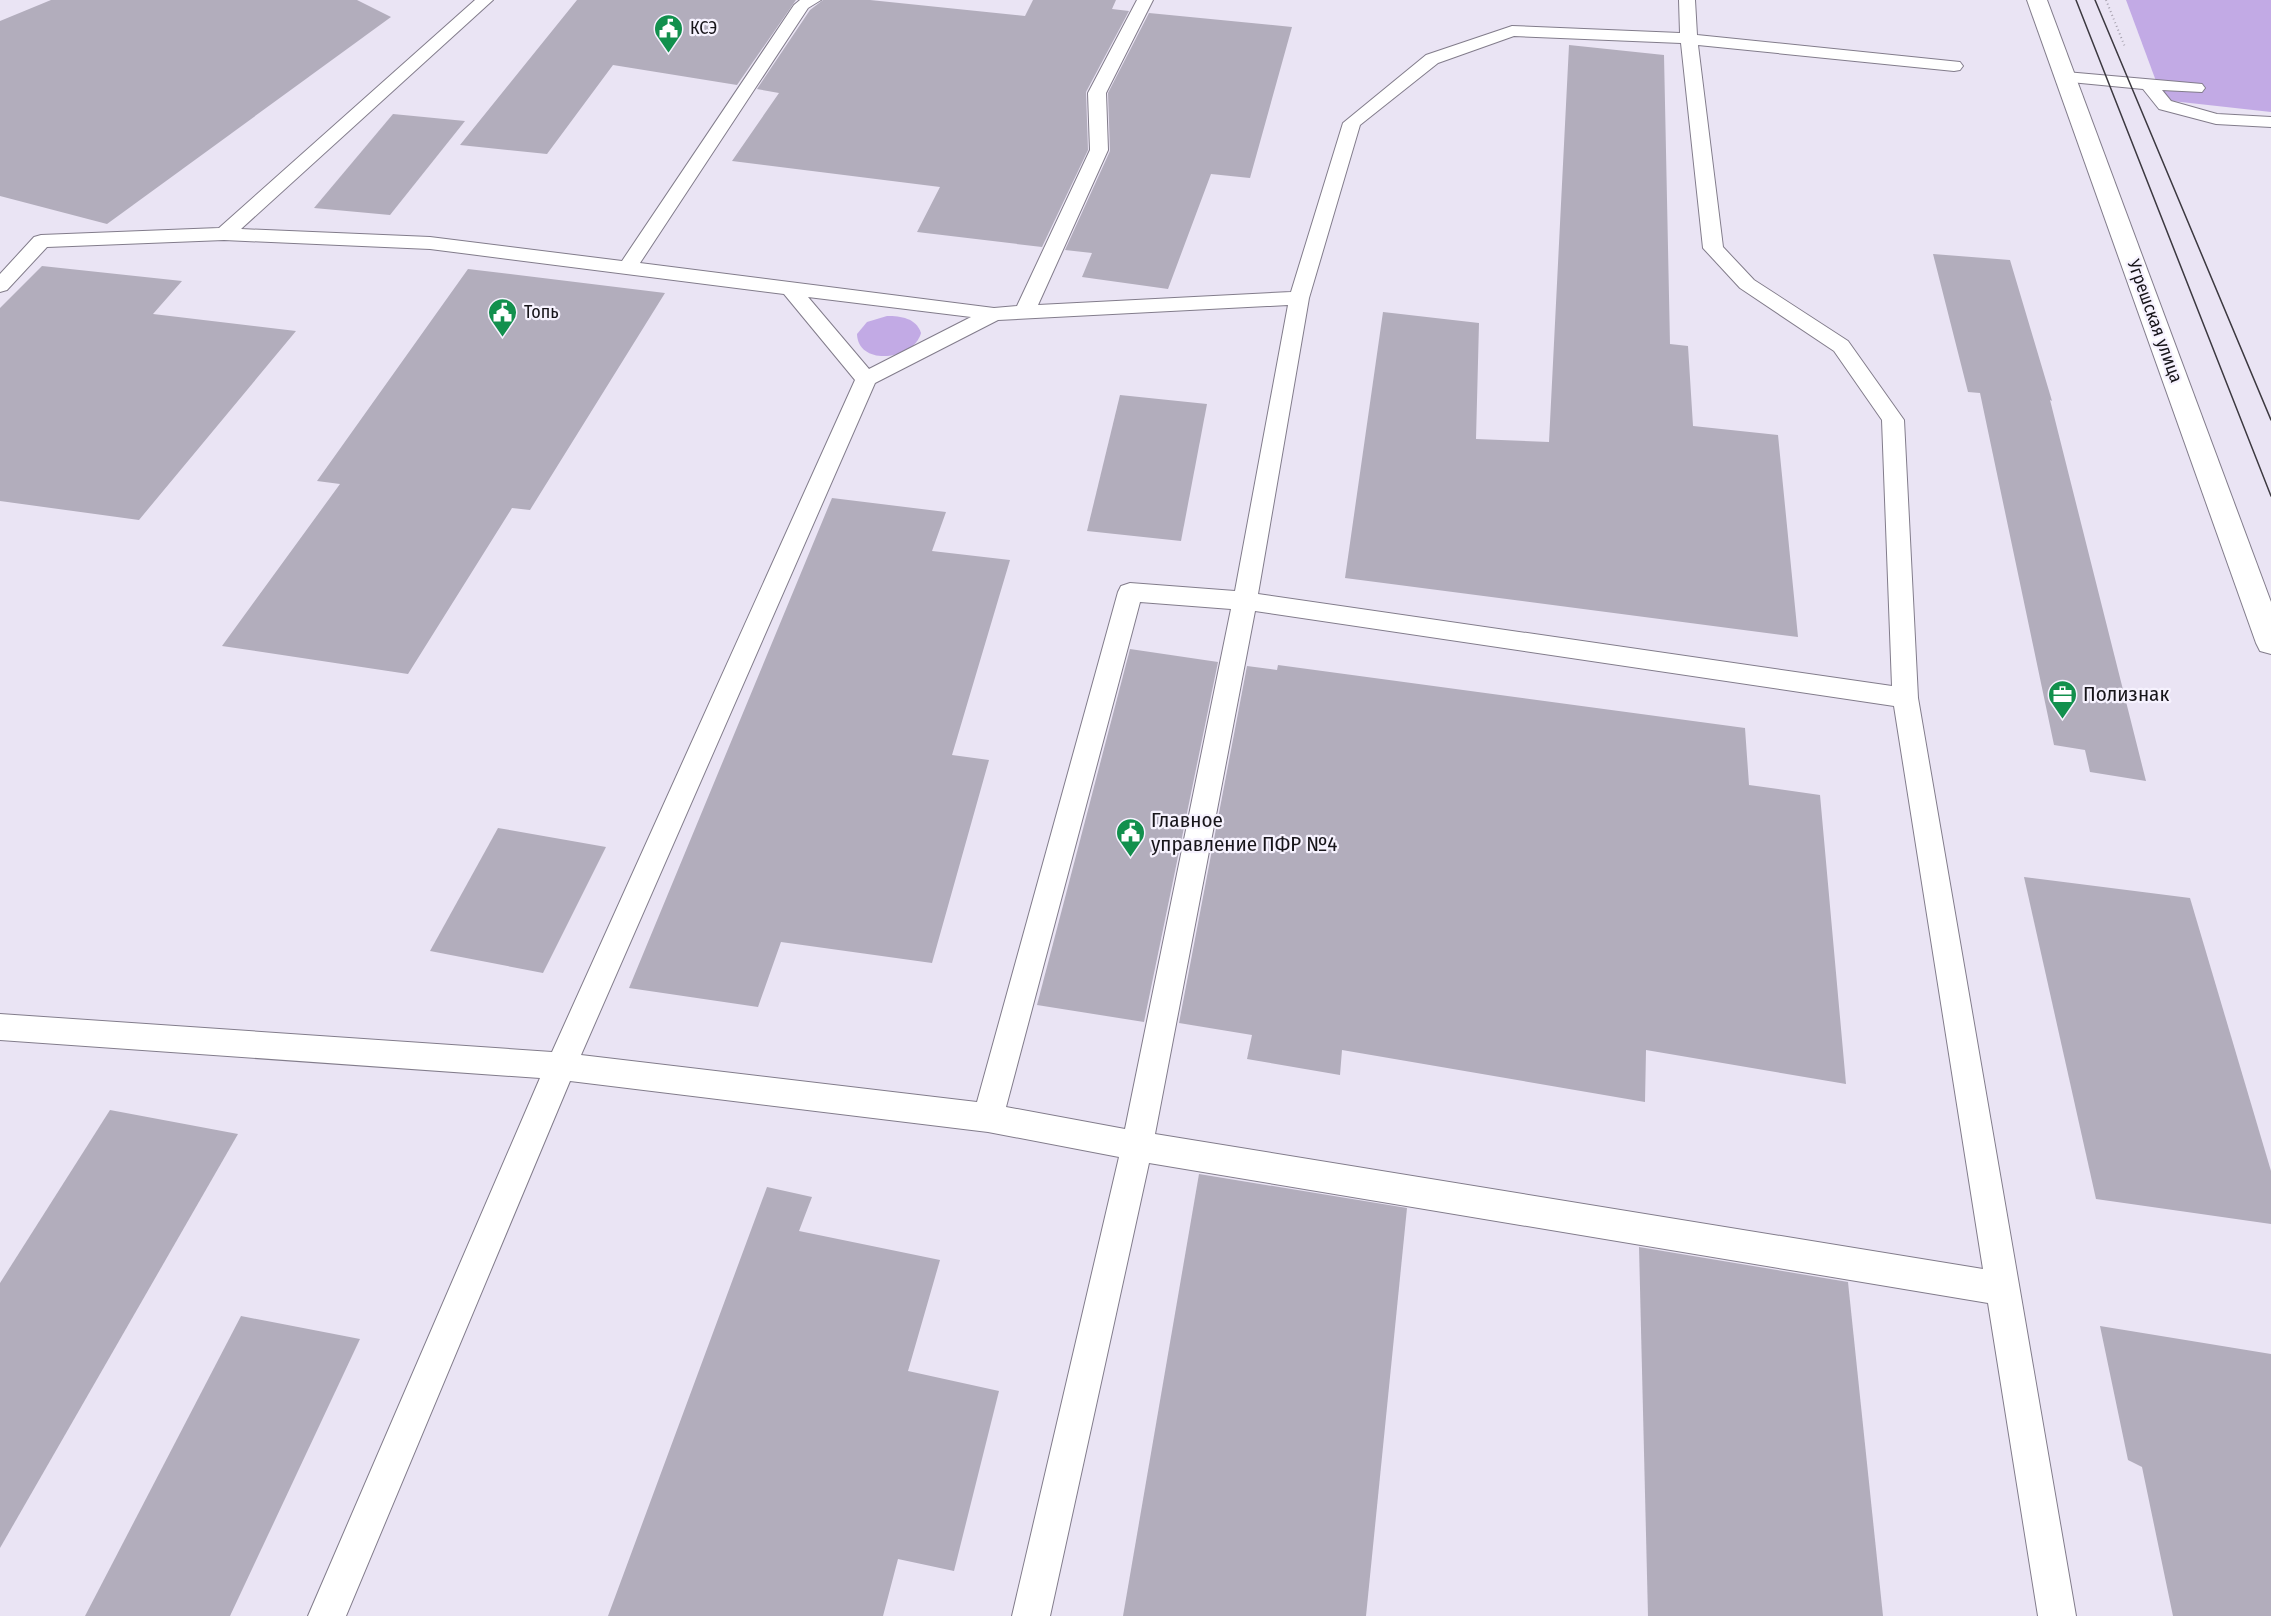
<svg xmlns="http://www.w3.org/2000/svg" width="2271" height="1616" font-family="'Fira Sans Condensed',sans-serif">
<rect width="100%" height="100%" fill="#eae4f4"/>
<g fill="#c2aae5">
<polygon points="2126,0 2271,0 2271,112 2163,100"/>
<path d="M 887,316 C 901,316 916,318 921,333 C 914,360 858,367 857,334 L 867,322 Z"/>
</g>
<g fill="#b2adbc">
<polygon points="51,0 357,0 391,17 107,224 0,196 0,21"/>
<polygon points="577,0 796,0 737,85 613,65 547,154 460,145"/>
<polygon points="823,0 870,0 1025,16 1033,0 1116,0 1112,9 1129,11 1086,92 1088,150 1042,247 917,232 940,187 732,161 779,93 757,89 810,10"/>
<polygon points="1149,13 1292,27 1250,178 1211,174 1168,289 1082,277 1092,253 1065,250 1110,151 1108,93"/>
<polygon points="1569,45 1664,55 1670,344 1688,346 1693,426 1778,435 1798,637 1345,578 1383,312 1479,323 1476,439 1549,442"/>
<polygon points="393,114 465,121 390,215 314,208"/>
<polygon points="1933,254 2010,260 2052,401 2050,400 2146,781 2090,772 2085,750 2054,745 1980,393 1968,392"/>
<polygon points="42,266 182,281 153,314 296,331 139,520 0,501 0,308"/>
<polygon points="468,269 665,293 530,510 512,508 408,674 222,646 340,484 317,481"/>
<polygon points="1120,395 1207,404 1181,541 1087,531"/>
<polygon points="832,498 946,512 932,551 1010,560 952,755 989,760 932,963 781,942 758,1007 629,988"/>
<polygon points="1130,649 1218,662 1144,1022 1037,1005"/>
<polygon points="1278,665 1745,728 1749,785 1820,795 1846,1084 1646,1050 1645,1102 1342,1050 1340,1075 1247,1059 1252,1035 1179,1023 1247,666 1277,670"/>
<polygon points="498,828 606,847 543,973 430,951"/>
<polygon points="2024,877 2190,898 2271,1171 2271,1224 2096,1199"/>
<polygon points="110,1110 238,1134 0,1548 0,1283"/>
<polygon points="1199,1174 1407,1208 1366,1616 1123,1616"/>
<polygon points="767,1187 812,1197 799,1231 940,1260 908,1371 999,1391 954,1571 898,1559 883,1616 608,1616"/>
<polygon points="1639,1247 1848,1282 1883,1616 1648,1616"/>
<polygon points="241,1316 360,1339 230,1616 85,1616"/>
<polygon points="2100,1326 2271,1354 2271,1616 2173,1616 2142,1467 2128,1460"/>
</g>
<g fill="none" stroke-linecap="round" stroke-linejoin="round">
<defs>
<g id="service">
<path d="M 475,0 L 493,0 L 241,229 L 430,237 L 622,261 L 794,5 L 800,0 L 821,0 L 808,8 L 640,263 L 994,308 L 1017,306 L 1090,150 L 1088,93 L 1137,0 L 1153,0 L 1106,93 L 1108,150 L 1038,305 L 1291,292 L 1343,123 L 1426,55 L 1512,26 L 1680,33 L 1679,0 L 1695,0 L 1697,35 L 1960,62 L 1963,66 L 1960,70 L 1954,71 L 1698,45 L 1723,247 L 1754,280 L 1848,341 L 1904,420 L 1918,698 L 2076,1616 L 2038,1616 L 1988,1303 L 1149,1163 L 1050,1616 L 1012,1616 L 1119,1157 L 988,1132 L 570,1081 L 346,1616 L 308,1616 L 540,1078 L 0,1040 L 0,1014 L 552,1052 L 855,380 L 784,294 L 430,249 L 224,240 L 47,247 L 7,290 L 0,292 L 0,274 L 34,237 L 41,235 L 219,228 ZM 1514,36 L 1681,43 L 1703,248 L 1740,288 L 1834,351 L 1882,420 L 1892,686 L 1258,594 L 1309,298 L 1360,125 L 1438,63 ZM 808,297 L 971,317 L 869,369 ZM 1288,305 L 1235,591 L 1130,583 L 1121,586 L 1118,592 L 977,1102 L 581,1055 L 875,383 L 998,320 ZM 1140,602 L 1231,609 L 1125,1129 L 1006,1107 ZM 1255,611 L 1894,706 L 1983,1269 L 1155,1134 Z"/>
<polygon points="2066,72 2202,84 2205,88 2202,92 2162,90 2171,101 2217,114 2271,117 2271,127 2216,124 2159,109 2143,89 2060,81 2057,77 2060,73"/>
</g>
<polygon id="tertiary" points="2027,0 2047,0 2271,602 2271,654 2260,651 2256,643"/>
</defs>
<use href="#service" stroke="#827c8b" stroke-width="2"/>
<use href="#tertiary" stroke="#827c8b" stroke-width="2"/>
<polyline stroke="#a7a2af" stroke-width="2" stroke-dasharray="1 3" stroke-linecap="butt" points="2106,0 2125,47"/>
<use href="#service" fill="#fff" fill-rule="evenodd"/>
<use href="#tertiary" fill="#fff" fill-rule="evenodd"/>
<g stroke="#3c3940" stroke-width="1.5">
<polyline points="2076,0 2271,496"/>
<polyline points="2095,0 2271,420"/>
</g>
</g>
<defs>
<symbol id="civic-pin" viewBox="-11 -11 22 30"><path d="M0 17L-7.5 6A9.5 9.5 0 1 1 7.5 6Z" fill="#12904d" stroke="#f6f2fe"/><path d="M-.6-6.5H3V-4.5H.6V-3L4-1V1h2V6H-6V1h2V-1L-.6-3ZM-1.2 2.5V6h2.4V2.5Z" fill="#fff"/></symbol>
<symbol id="office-pin" viewBox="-11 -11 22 30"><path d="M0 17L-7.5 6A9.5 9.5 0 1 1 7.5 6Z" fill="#12904d" stroke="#f6f2fe"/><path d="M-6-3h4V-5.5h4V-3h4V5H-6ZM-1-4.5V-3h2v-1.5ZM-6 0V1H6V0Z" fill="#fff"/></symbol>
</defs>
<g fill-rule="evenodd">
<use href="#civic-pin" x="652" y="12" width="33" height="45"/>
<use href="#civic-pin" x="486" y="296" width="33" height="45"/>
<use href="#office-pin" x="2046" y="678" width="33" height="45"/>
<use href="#civic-pin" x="1114" y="816" width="33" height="45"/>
</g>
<g text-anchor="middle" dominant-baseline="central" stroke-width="4.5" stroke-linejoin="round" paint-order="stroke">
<g font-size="18" fill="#17151a" stroke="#f6f2fe" text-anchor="start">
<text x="690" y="28">КСЭ</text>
<text x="524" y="312">Топь</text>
</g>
<g font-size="18" fill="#17151a" stroke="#f6f2fe">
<text transform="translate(2155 321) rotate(70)">Угрешская улица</text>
</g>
<g font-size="21" fill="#17151a" stroke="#f6f2fe" text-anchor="start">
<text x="2083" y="694">Полизнак</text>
<text x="1151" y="820">Главное<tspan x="1151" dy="24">управление ПФР №4</tspan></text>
</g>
</g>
</svg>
